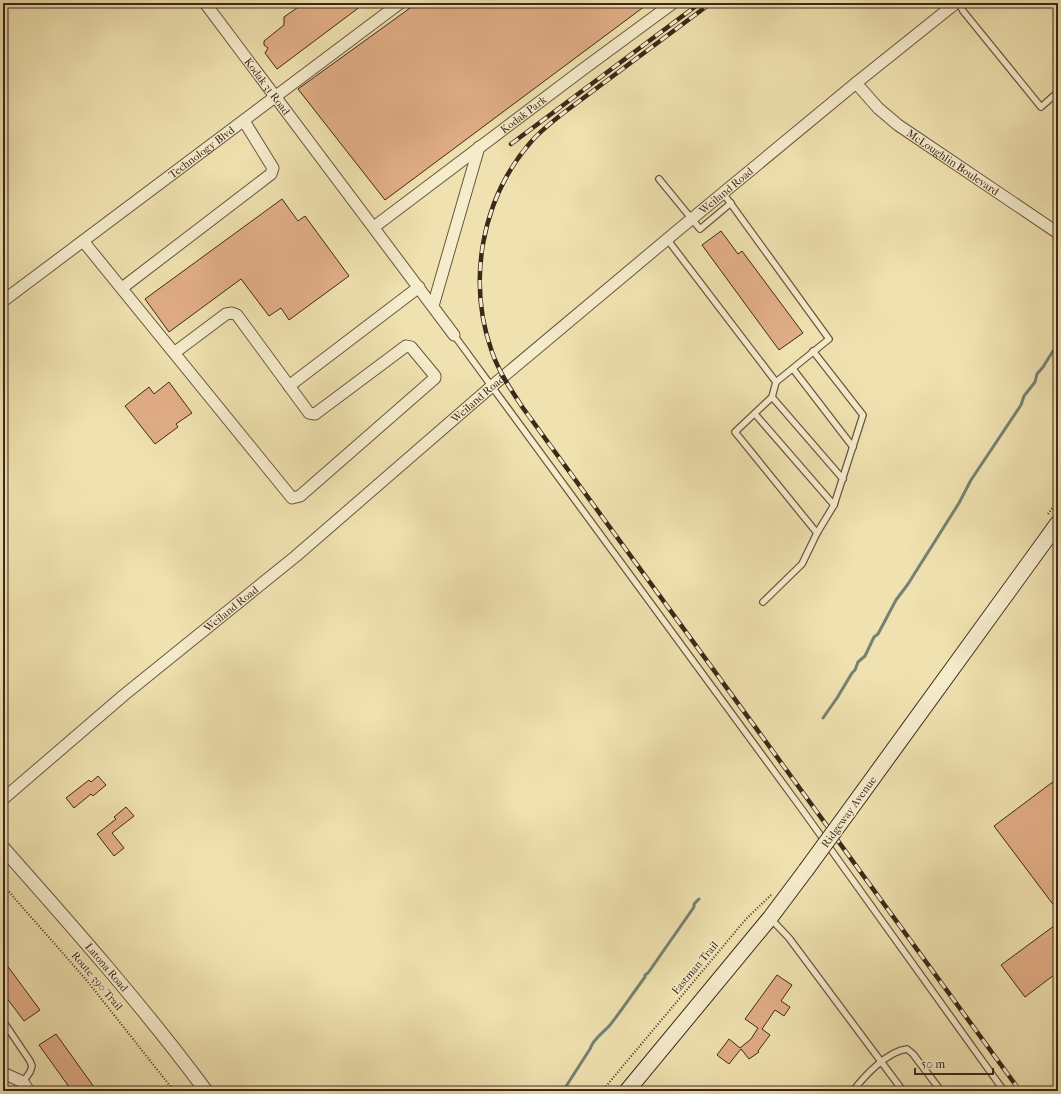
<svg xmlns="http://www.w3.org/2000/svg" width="1061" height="1094" font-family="'IM FELL French Canon',serif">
<rect width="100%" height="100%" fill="#f0e2b0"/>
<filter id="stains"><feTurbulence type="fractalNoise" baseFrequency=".005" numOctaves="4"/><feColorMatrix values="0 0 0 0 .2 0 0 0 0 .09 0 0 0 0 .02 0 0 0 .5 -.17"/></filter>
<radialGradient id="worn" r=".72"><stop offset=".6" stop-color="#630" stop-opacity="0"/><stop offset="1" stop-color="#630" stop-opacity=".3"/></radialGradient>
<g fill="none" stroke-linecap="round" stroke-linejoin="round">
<g stroke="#758175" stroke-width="3">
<polyline points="823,718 837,698 852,673 855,670 858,662 865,656 874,637 878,634 896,600 908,584 959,503 971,480 1021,405 1024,396 1035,382 1037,374 1043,367 1058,343"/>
<path d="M 563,1091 L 590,1049 C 593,1039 603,1033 610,1025 C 622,1010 633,993 645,977 L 645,975 L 648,973 L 694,907 L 694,904 L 699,899"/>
</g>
</g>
<g fill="#e2ae87" stroke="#3d281a">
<polygon points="304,3 365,3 277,69 265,53 268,48 264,45 264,41 284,25 284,17"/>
<polygon points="417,3 649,3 385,200 298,89"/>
<polygon points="282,199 298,221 305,216 349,276 289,320 281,308 269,316 241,279 169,332 145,299"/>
<polygon points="721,231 738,254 742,251 803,333 779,350 702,245"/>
<polygon points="169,382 192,413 176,424 178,427 155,444 125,406 149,387 154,394"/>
<polygon points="98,776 106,785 93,796 91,794 74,808 66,798 89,780 91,782"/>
<polygon points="1058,778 1058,911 994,826"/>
<polygon points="126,807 134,816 112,833 124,848 114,856 97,834 116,819 114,817"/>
<polygon points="1058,923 1058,972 1025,997 1001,965"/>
<polygon points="3,960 40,1010 24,1021 3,993"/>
<polygon points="777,975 792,985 781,1001 790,1007 784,1016 775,1010 762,1029 770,1035 758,1051 759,1052 749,1059 741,1049 729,1064 717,1055 729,1039 740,1048 751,1039 758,1028 745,1019"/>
<polygon points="56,1034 94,1087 88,1091 72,1091 39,1045"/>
</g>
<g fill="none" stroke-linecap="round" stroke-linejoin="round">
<defs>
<g id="service">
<polyline points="959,3 963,11 1041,107 1058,92"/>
<polyline points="659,179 700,229 731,203"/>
<polyline points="723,193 829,339 776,382 772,397 735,432 817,533"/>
<polyline points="667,239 776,382"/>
<polyline points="454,335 801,808 1004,1091"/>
<polyline points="793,369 853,447"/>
<polyline points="772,397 843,479"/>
<polyline points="755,414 834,505"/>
<polyline points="763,602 802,564 817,533 834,505 863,415 813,351"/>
<polyline points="771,919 789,938 903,1091"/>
<polyline points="3,1021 30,1061 32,1066 30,1072 23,1082"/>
<path d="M 853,1091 C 865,1075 888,1051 907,1049 L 913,1054 L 941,1091"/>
</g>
<g id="minor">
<path id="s1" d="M 205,3 L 454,335"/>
<path id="s2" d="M 856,83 L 878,108 L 898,125 L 1058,233"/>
<path id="s3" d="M 374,227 L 582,70 L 673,3"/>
<polyline points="83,241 292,498 300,496 435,378 435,376 411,347 406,346 315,414 309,413 237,315 232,313 226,314 174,353"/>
<polyline points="122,288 271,174 273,168 244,121"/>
<path id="s4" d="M 3,301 L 400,3"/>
<polyline points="433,306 479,147"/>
<polyline points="289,386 419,287"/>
<path id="s5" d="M 3,799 L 124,695 L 296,556 L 492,386 L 677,231 L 856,83 L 956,3"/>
<polyline points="3,1073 23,1082 29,1091"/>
</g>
<g id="tertiary">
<path id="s6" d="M 3,848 C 73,927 143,1006 206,1091"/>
</g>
<g id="secondary">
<polyline points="849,811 1058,523"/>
<polyline points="627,1091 770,918 806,870"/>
</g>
</defs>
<use href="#service" stroke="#6a5640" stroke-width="8"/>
<use href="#minor" stroke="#6a5640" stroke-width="13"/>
<use href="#tertiary" stroke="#6a5640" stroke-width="15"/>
<use href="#secondary" stroke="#3d281a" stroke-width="17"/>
<g stroke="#3d281a" stroke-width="2" stroke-dasharray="1 2" stroke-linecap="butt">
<polyline points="1048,514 1058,500"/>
<polyline points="3,885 88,982 174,1091"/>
<polyline points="602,1091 746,919 771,895"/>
</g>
<use href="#service" stroke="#f5eccc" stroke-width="5.5"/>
<use href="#minor" stroke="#f5eccc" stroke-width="11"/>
<use href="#tertiary" stroke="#f5eccc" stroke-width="13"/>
<use href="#secondary" stroke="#f5eccc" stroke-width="15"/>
<defs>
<g id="rail">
<path d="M 711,3 L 566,111 C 553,121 540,131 530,143 C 481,200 467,282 492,352 C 499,372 511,390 523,408 L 1020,1091"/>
<polyline points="511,144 700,3"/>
</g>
</defs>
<use href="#rail" stroke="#3d281a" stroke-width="4.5"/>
<use href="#rail" stroke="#f5eccc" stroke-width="3" stroke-dasharray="9" stroke-linecap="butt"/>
<defs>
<polyline id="secondary-bridge" points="806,870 849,811"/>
</defs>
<use href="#secondary-bridge" stroke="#3d281a" stroke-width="17" stroke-linecap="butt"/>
<use href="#secondary-bridge" stroke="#f5eccc" stroke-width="15"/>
</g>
<g text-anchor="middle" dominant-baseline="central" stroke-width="3" stroke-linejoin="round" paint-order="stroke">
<g font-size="11" fill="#3d281a" stroke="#f5eccc">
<text stroke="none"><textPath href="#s1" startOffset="104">Kodak 31 Road</textPath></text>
<text stroke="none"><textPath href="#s3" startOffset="187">Kodak Park</textPath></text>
<text stroke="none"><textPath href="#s4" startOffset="248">Technology Blvd</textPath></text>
<text stroke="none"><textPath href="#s2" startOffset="126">McLoughlin Boulevard</textPath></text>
<text stroke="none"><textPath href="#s5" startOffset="945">Weiland Road</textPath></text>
<text stroke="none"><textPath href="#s5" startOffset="621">Weiland Road</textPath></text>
<text stroke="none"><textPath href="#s5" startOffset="297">Weiland Road</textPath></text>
<text transform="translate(849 812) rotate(-54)">Ridgeway Avenue</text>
<text stroke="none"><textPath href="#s6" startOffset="158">Latona Road</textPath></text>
<text transform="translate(695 968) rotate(-50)">Eastman Trail</text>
<text transform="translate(97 981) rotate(50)">Route 390 Trail</text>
</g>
</g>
<rect width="1061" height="1094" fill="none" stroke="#f0e2b0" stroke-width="16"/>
<rect x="4" y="4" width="1053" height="1086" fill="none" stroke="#3d281a" stroke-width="2"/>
<rect x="8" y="8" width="1045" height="1078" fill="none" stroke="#3d281a"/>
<path d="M915 1068v6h78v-6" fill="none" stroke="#3d281a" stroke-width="2"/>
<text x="921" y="1068" font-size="12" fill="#3d281a" stroke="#f5eccc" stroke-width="3" paint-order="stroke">50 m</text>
<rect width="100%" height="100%" filter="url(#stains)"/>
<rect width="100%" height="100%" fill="url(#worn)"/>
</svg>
